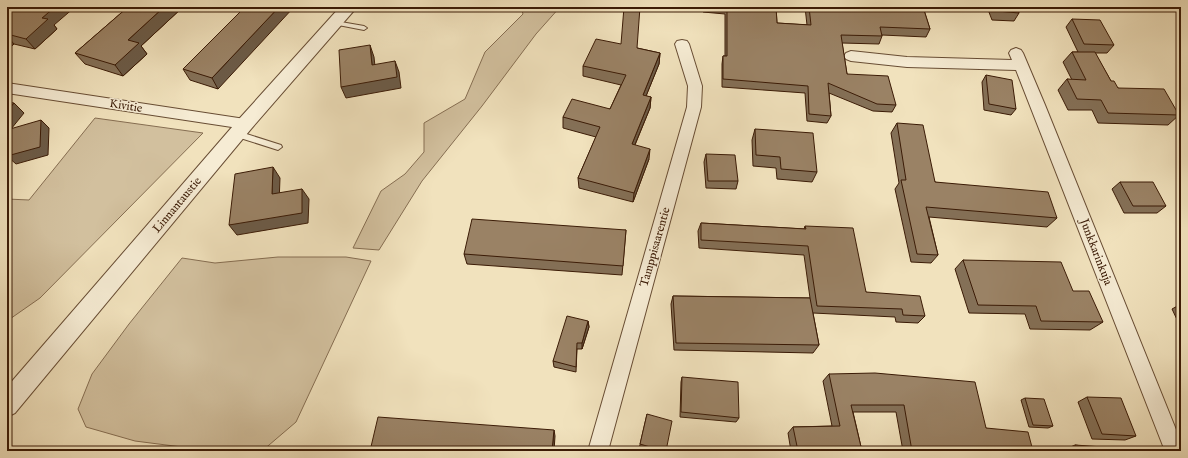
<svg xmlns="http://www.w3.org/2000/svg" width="1188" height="458" font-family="'IM FELL English',serif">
<rect width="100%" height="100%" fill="#f1e2bd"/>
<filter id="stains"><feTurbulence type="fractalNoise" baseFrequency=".005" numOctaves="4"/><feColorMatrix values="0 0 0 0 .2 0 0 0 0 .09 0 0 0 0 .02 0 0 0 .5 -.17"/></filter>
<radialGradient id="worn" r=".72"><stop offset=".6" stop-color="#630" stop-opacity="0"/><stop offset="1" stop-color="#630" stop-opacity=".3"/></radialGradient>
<g fill="#d2c09e" stroke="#866e52">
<polygon points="521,7 560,7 536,34 482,106 422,181 379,250 353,248 381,191 405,174 424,152 424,123 465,99 485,52 523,14"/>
<polygon points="95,118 203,133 40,298 7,321 7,199 29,200"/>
<polygon points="278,257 346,257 371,261 296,422 262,451 213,451 135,441 86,427 78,409 92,374 129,324 182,258 215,263"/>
</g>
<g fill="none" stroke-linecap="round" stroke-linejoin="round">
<defs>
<g id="service">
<polygon points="335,21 364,26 367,28 364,30 333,24 332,23"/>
<polygon points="237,131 281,145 282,147 278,150 234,136 233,134"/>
</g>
<g id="minor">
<polygon points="682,40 687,41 689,44 702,86 701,107 608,451 588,451 687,107 688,86 675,44 677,41"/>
<polygon points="1016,48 1021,50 1023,53 1045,105 1181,442 1181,451 1165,451 1016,70 907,67 851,61 846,59 844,56 846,53 851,51 907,57 1012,60 1009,53 1011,50"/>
<polygon points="7,83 245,119 250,120 252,124 250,128 245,129 7,93"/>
</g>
<polygon id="tertiary" points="340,7 357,7 251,129 15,413 7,417 7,387 239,119"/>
</defs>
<use href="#service" stroke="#684d34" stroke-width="2"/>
<use href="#minor" stroke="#684d34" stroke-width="2"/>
<use href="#tertiary" stroke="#684d34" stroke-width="2"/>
<use href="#service" fill="#f6ecd4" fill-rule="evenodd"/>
<use href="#minor" fill="#f6ecd4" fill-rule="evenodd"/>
<use href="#tertiary" fill="#f6ecd4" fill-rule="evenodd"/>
</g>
<g fill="#847057" stroke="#3b1b06">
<polygon points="128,7 183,7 141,46 147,54 123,76 85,64 75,53"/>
<polygon points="245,7 218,89 190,80 183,69"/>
<polygon points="704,7 776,7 777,23 807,25 805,7 923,7 930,29 926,37 882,35 882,36 879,44 842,43 847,74 896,105 892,112 873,111 829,93 831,116 827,123 807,121 805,93 722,87 722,64 723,56 725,56 725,14 703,12"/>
<polygon points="987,7 1017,7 1019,13 1014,21 992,20"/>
<polygon points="7,9 54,25 57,29 35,49 14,44 7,50"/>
<polygon points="1072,19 1114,45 1107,53 1095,53 1111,81 1118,88 1179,115 1168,125 1098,123 1092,110 1068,110 1058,90 1067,79 1072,80 1063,62 1072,52 1078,52 1066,27"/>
<polygon points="637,48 660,53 659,64 646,96 651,97 650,108 635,145 649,159 633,202 579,188 578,178 596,137 563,128 563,117 610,109 621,85 583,76 583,66"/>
<polygon points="986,75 1016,109 1011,115 984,110 982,82"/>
<polygon points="897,123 935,182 1057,218 1047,227 929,217 938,255 931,263 911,262 895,189 899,183 891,133"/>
<polygon points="755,129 817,172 812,182 777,179 776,168 753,166 752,140"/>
<polygon points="706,154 738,181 736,189 706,188 704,162"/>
<polygon points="1120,182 1166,206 1157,213 1124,213 1112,189"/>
<polygon points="701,223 804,229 805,226 866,292 925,316 918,323 896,322 895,317 813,313 819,345 813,353 674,350 671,304 673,296 810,298 804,255 699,248 698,231"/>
<polygon points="626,230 622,275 467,264 464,254"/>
<polygon points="963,260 1073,291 1103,322 1090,330 1030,329 1025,314 969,313 955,269"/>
<polygon points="1181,304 1181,328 1172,309"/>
<polygon points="588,321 589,327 582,349 577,349 576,372 554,367 553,361"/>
<polygon points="829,374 986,428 1033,451 903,451 896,412 853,412 862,451 791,451 788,433 793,427 832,426 823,381"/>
<polygon points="682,377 739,418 736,422 680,417 681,382"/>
<polygon points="1087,397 1136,436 1125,440 1092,439 1078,402"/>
<polygon points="1025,398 1053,426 1048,428 1029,427 1021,400"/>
<polygon points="647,414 666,451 648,451 639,449"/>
<polygon points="1075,445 1118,451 1066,451 1066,449"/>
</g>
<g fill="#6c5b47" stroke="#3b1b06">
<polygon points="55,7 75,7 54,25 57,29 35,49 26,39 42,18"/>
<polygon points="164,7 183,7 141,46 147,54 123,76 115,65 128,40"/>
<polygon points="279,7 294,7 218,89 212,78"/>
<polygon points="7,36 14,44 7,50"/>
<polygon points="370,45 374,57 376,76 372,65"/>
<polygon points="660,53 659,64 642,106 643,95"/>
<polygon points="395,61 399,72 401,88 346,98 341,87"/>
<polygon points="651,97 650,108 631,154 632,144"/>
<polygon points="14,103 24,113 7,134 7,111"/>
<polygon points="41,120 49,128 48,155 16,164 7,156"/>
<polygon points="650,149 649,159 633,202 634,193"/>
<polygon points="273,167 280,178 279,204 272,194"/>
<polygon points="302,189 309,199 308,223 237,235 229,225"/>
<polygon points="588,321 589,327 582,349 582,343"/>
<polygon points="554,430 555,436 554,451 552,451"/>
</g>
<g fill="#9a8265" stroke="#3b1b06">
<polygon points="12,7 55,7 42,18 48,19 26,39 7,34 7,9 8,10"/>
<polygon points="128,7 164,7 128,40 139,43 115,65 75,53"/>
<polygon points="245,7 279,7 212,78 183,69"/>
<polygon points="624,7 640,7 637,48 660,53 643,95 651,97 632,144 650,149 634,193 578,178 600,127 563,117 572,99 610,109 626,75 583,66 596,39 621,44"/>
<polygon points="727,7 776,7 777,23 811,25 809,7 923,7 930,29 880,27 882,36 841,35 847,74 888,76 896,105 877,104 828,83 831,116 809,114 808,86 723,79 723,56 727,56"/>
<polygon points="995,7 1017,7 1019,13 997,11"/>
<polygon points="1072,19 1100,20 1114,45 1084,44"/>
<polygon points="370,45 372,65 395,61 397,77 341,87 339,50"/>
<polygon points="1072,52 1095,52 1111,81 1114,81 1118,88 1164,89 1179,115 1108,113 1101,100 1077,99 1067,79 1086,80"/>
<polygon points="986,75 1012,80 1016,109 989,104"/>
<polygon points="7,102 14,103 7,111"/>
<polygon points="41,120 40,147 7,156 10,129"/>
<polygon points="897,123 923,125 935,182 1048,192 1057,218 926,207 938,255 917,254 901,180 906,180"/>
<polygon points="755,129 813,133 817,172 781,169 780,157 756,155"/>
<polygon points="706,154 735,155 738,181 708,181"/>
<polygon points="273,167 272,194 302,189 302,213 229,225 235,174"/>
<polygon points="1120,182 1153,182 1166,206 1133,206"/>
<polygon points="472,219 626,230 623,266 464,254"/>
<polygon points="701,223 806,229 805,226 853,228 866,292 920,296 925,316 903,315 902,309 817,306 808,246 701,240"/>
<polygon points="963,260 1061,262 1073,291 1089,291 1103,322 1041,321 1036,306 978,305"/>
<polygon points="673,296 810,298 819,345 676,343"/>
<polygon points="567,316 588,321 582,343 577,343 576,367 553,361"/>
<polygon points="875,373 975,382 986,428 1028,432 1033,451 912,451 904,405 851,405 862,451 798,451 793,427 840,426 829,374"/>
<polygon points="682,377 738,382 739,418 681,412"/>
<polygon points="1087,397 1121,398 1136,436 1102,434"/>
<polygon points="1025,398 1044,399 1053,426 1033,425"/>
<polygon points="647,414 672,421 666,451 663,451 640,444"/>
<polygon points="378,417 554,430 552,451 370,451"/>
<polygon points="1075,445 1117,448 1118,451 1077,451"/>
</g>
<g text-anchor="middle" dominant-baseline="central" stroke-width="3" stroke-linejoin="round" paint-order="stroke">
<g font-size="12" fill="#3b1b06" stroke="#f6ecd4">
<text transform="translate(126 106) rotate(9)">Kivitie</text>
<text transform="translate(177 205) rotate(-50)">Linnantaustie</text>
<text transform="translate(655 247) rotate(-74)">Tamppisaarentie</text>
<text transform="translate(1096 252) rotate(69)">Junkkarinkuja</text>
</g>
</g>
<rect width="1188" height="458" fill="none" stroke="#f1e2bd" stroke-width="24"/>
<rect x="8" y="8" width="1172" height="442" fill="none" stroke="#3b1b06" stroke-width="2"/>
<rect x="12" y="12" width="1164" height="434" fill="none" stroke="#3b1b06"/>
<rect width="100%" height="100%" filter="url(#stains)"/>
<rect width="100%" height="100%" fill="url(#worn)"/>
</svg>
